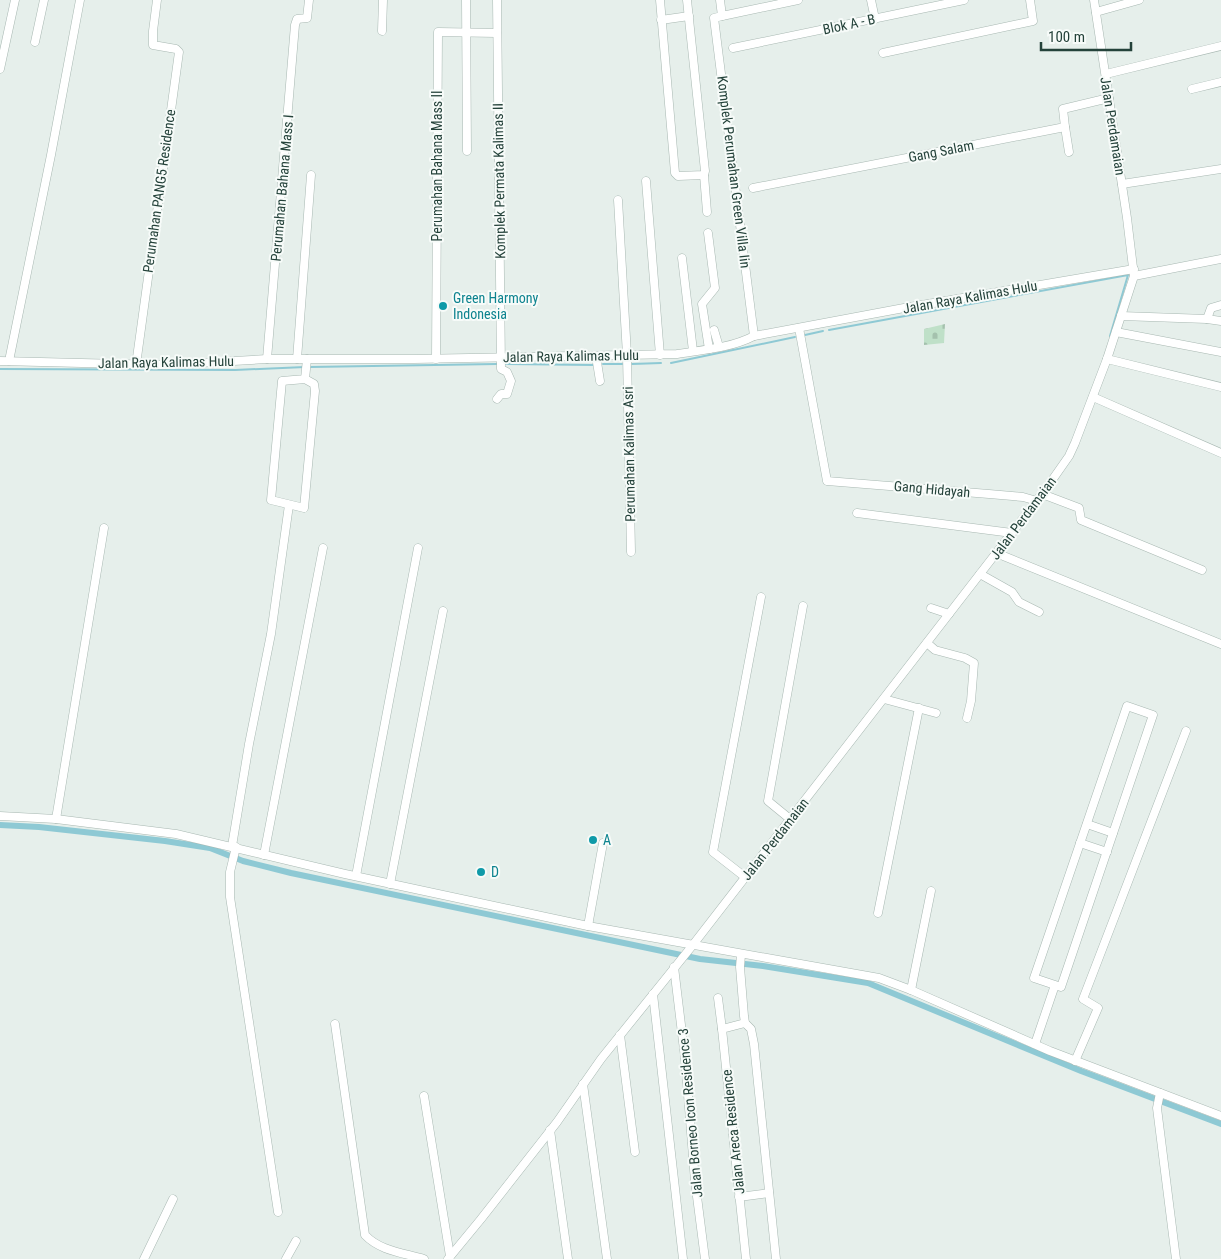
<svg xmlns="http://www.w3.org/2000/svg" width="1221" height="1259" font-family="'Roboto Condensed',sans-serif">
<defs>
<pattern id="cemetery-stones" width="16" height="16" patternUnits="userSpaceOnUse" patternTransform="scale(1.25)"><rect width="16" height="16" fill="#bfe0c8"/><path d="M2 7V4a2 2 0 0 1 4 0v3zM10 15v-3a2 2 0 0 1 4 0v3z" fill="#a4c1ad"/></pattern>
</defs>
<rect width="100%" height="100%" fill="#e6efeb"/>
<polygon fill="url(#cemetery-stones)" points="945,324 944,343 924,345 924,329"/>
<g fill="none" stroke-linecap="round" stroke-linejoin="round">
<g stroke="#8ec9d4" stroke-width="2">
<polyline points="829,330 1128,275 1110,336"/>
<polyline points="805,335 823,331"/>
<polyline points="671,363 795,337"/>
<polyline points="502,364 593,365"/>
<polyline points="603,364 622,364"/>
<polyline points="632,364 661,363"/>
<polyline points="310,367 497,364"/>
<polyline points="0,369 235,370 305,367"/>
</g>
<polyline stroke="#8ec9d4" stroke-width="6" points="0,825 39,827 165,841 210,848 243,861 291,873 700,959 763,966 868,983 1081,1071 1221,1124"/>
<defs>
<g id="minor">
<polyline points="466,0 467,151"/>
<polyline points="497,0 501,369 507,372 511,381 507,394 501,394 497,399"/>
<polyline points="660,0 675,173 678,176 704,175 705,171 687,0"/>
<polyline points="720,0 722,16 798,0"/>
<polyline points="871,0 875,19"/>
<polyline points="1096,12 1139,0"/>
<polyline points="722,16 714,18 754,336"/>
<polyline points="661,20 689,16"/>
<polyline points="382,31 383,0"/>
<polyline points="35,42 44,0"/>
<polyline points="733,48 964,0"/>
<polyline points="883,53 1033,21 1030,0"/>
<polyline points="0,69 15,0"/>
<polyline points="1106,74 1221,46"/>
<polyline points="1192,89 1221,82"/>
<polyline points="1065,127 1069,152"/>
<polyline points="704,175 707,212"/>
<polyline points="646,181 660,355"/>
<polyline points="1122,184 1221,169"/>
<polyline points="753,188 1065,127 1063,109 1109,98"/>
<polyline points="618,200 627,355 631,552"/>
<polyline points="708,233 715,288 702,304 709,349"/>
<polyline points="682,258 693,351"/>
<polyline points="1134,276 1221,259"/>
<polyline points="1121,316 1207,319 1211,308 1221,305"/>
<polyline points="1207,319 1221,321"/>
<polyline points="799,328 827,481 989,494 1023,497 1037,501"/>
<polyline points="714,330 719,347"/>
<polyline points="1116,332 1221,352"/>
<polyline points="596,356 600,381"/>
<polyline points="267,359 295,25 297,19 307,18 309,0"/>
<polyline points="297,359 311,175"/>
<polyline points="436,359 438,32 497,33"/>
<polyline points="1107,359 1221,387"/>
<path d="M 0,361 L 163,365 L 267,359 L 414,359 L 677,354 C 702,350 731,348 754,336 L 904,308 L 1134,269"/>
<polyline points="9,361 51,155 80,0"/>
<polyline points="136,365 179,52 176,49 153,45 153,31 157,0"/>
<polyline points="305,379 282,381 271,500 304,508 315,391 314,384 305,379 307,359"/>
<polyline points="1093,397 1221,453"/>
<polyline points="1042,494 1079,508 1081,520 1202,570"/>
<polyline points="857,513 1012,533"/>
<polyline points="996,553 1221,644"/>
<polyline points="980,574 1012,592 1019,602 1039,612"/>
<polyline points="931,608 949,614"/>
<polyline points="927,643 935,650 965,658 974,663 971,701 967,718"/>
<polyline points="884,699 936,713"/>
<polyline points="0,816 56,819 176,834 345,874 588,926 879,978 911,990 1050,1051 1221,1116"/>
<polyline points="56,819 104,528"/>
<polyline points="790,819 768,801 803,606"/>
<polyline points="1087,824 1113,833"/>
<polyline points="1080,843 1107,852"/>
<polyline points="232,846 249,744 271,634 289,505"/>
<polyline points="236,847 230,872 230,897 278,1212"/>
<polyline points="264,855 323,548"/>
<polyline points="356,876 418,548"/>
<polyline points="745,877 713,852 761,597"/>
<polyline points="390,884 443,611"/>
<polyline points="878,913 919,708"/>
<polyline points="588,926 603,843"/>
<polyline points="741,955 740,967 744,1016 745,1023 751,1029 754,1044 776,1259"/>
<polyline points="674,967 685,1058 695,1181 705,1259"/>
<polyline points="911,990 931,891"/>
<polyline points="653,994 683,1259"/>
<polyline points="718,998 722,1029"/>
<polyline points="745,1023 722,1029 746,1259"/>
<path d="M 335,1024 L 365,1235 C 380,1251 404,1253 424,1259"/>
<polyline points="620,1035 635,1152"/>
<polyline points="1035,1044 1055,985 1061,987 1153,715 1127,706 1034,978 1055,985"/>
<polyline points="1075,1061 1098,1008 1083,999 1186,731"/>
<polyline points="583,1084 607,1259"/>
<polyline points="1160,1093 1157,1108 1176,1259"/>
<polyline points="424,1096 450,1256"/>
<polyline points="550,1130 568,1259"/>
<polyline points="739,1197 769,1193"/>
<polyline points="144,1259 173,1199"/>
<polyline points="286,1259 296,1241"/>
<polyline points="448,1259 481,1219 557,1122 601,1059 692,946 1048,486 1069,456 1075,443 1107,359 1134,276 1127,218 1094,0"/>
</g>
</defs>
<use href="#minor" stroke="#a8b8b2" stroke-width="9"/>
<use href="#minor" stroke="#fff" stroke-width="8"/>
</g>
<g fill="#0f9aa8" stroke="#f7fbf9" stroke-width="2">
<circle cx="443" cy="306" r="5"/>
<circle cx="593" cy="840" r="5"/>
<circle cx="481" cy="872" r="5"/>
</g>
<g text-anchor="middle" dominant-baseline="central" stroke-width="4" stroke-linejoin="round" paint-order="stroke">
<g font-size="14" fill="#24423a" stroke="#f7fbf9">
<text transform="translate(849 24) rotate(-12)">Blok A - B</text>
<text transform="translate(1113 126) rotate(81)">Jalan Perdamaian</text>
<text transform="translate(941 151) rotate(-11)">Gang Salam</text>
<text transform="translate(437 166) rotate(-90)">Perumahan Bahana Mass II</text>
<text transform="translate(734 172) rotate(83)">Komplek Perumahan Green Villa Iin</text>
<text transform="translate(499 181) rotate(-91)">Komplek Permata Kalimas II</text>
<text transform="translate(282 188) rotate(-85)">Perumahan Bahana Mass I</text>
<text transform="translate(159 191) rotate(-82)">Perumahan PANG5 Residence</text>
<text transform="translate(970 297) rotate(-10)">Jalan Raya Kalimas Hulu</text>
<text transform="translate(571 356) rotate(-1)">Jalan Raya Kalimas Hulu</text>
<text transform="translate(166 362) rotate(-1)">Jalan Raya Kalimas Hulu</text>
<text transform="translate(629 454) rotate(-91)">Perumahan Kalimas Asri</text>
<text transform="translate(932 489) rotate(5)">Gang Hidayah</text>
<text transform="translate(1023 518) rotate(-53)">Jalan Perdamaian</text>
<text transform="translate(775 839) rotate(-52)">Jalan Perdamaian</text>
<text transform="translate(690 1113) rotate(-95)">Jalan Borneo Icon Residence 3</text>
<text transform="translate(733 1132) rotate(-96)">Jalan Areca Residence</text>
</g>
<g font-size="14" fill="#0d838f" stroke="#f7fbf9" text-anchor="start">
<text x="453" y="298">Green Harmony<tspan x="453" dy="16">Indonesia</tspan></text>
<text x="603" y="840">A</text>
<text x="491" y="872">D</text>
</g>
</g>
<path d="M1041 42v8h90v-8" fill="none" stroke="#24423a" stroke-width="2.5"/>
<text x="1048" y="42" font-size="15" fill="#24423a" stroke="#f7fbf9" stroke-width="4" paint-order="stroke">100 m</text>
</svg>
